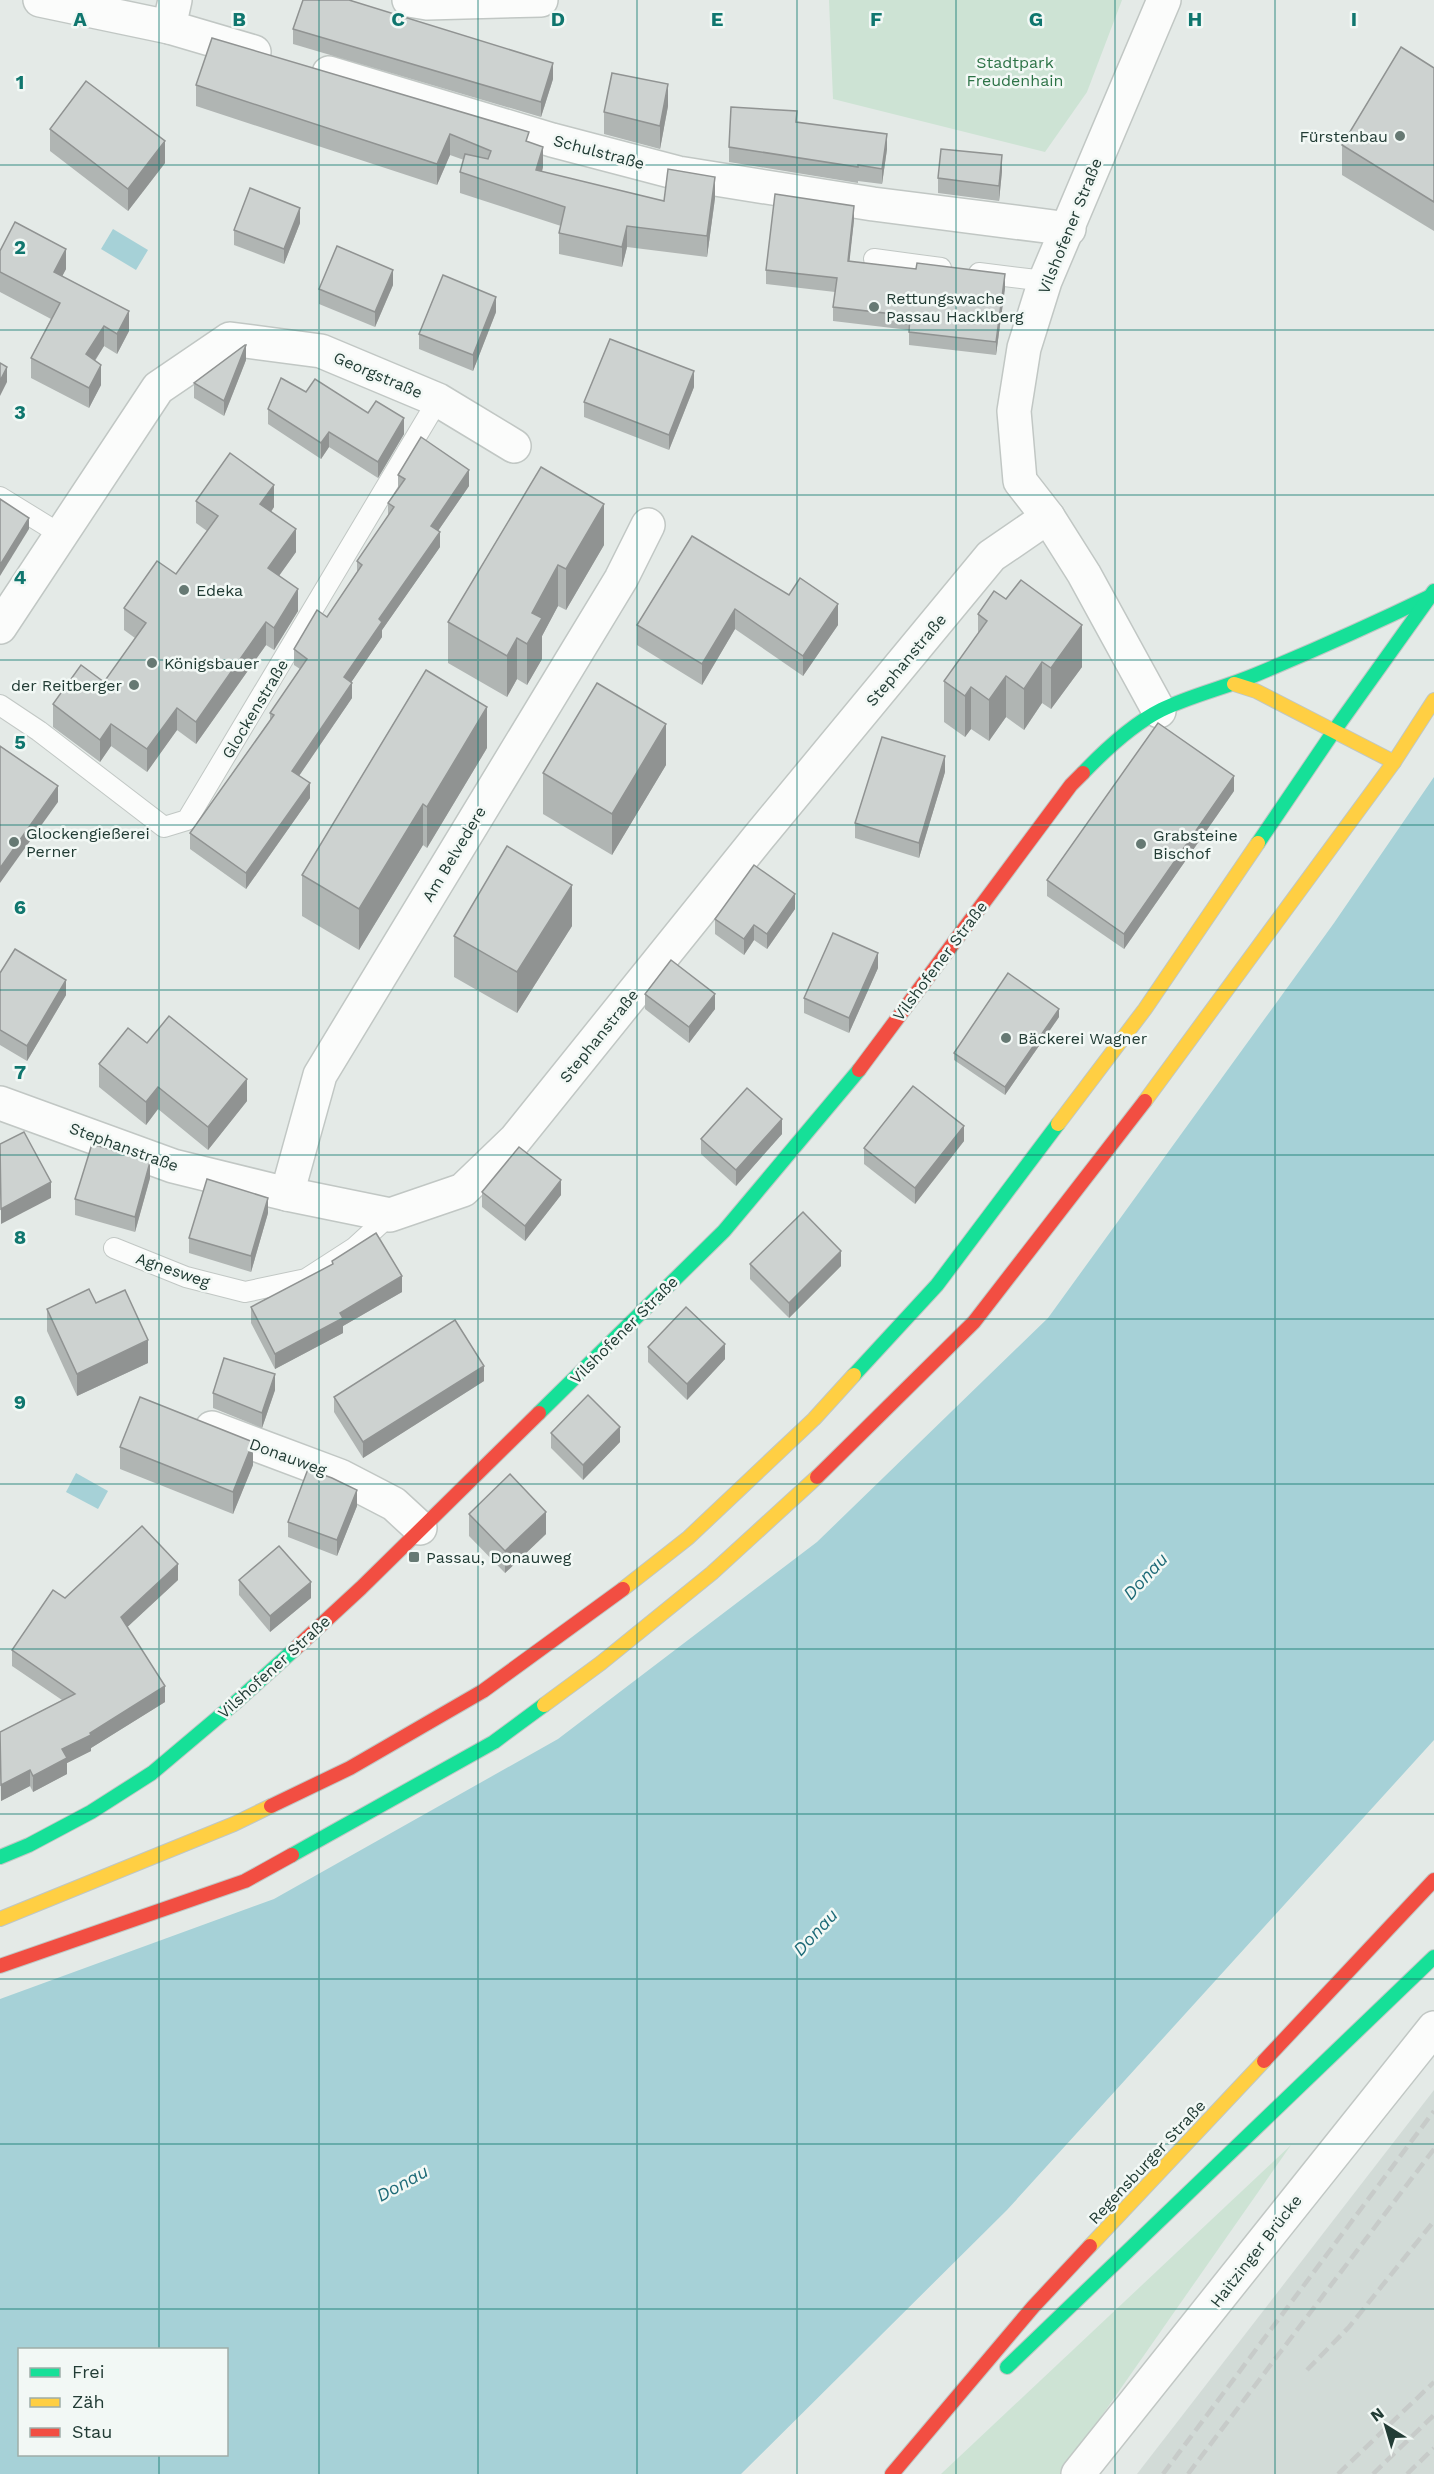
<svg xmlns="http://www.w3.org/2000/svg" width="1434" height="2474" font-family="'Work Sans',sans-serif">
<rect width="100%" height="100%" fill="#e4eae7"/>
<polygon fill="#d2dbd7" points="1434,2090 1434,2474 1137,2474"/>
<g fill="#cde3d4">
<polygon points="829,0 1122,0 1087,92 1045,152 833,99"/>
<polygon points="1291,2145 1061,2474 941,2474"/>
</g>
<g fill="#a6d1d7" fill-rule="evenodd">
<polygon points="113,229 148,250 136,270 101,249"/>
<path d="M 1434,777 L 1434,1740 L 1007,2210 L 741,2474 L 0,2474 L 0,1999 L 274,1899 L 558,1739 L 817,1542 L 1048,1318 L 1334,923 ZM 20,2350 L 226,2350 L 226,2454 L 20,2454 Z"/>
<polygon points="76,1473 108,1491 98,1509 66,1492"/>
</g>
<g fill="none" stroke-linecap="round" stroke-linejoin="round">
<defs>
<g id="lane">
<polyline points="874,259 941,268"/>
<polyline points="979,273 1045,281"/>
<polyline points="0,497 60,534"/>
<polyline points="0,705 39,731 164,827 187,820 438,400"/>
<polyline points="114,1248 186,1277 245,1292 306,1279 354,1248 390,1215"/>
</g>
<g id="street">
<polyline points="40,0 169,27"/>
<polyline points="175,0 169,27 254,52"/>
<polyline points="409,0 427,3 541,0"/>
<polyline points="329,73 552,140 678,173 873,204 1069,229"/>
<polyline points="0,627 158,388 230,339 321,351 438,400 514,446"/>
<polyline points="1159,711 1084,574 1048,517 1020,481 1014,411 1024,348 1045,281 1164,0"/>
<polyline points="0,1103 173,1166 287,1194 390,1215 463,1190 515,1140 758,838 991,556 1048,517"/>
<polyline points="287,1194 320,1075 621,579 648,525"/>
<polyline points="212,1428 340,1476 394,1504 420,1528"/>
<polyline points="1078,2474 1434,2028"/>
</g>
<g id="fast">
<path d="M 1083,773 C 1104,751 1133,724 1161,710 C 1192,695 1224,688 1255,675 C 1315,650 1373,624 1431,596"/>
<polyline points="1258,843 1334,731 1434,591"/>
<polyline points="854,1375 937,1285 1058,1124"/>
<polyline points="539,1413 724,1231 859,1070"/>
<polyline points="292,1855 494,1742 544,1705"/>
<polyline points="0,1857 29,1845 91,1812 152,1773 235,1703 296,1648"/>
<polyline points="1007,2367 1434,1957"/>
</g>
<g id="slow">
<polyline points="1234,684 1256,691 1394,762"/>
<polyline points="1145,1101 1394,762 1434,700"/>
<polyline points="1058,1124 1145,1009 1258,843"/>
<polyline points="623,1589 688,1538 814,1419 854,1375"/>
<polyline points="544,1705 601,1663 712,1573 817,1477"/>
<polyline points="0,1919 234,1824 271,1806"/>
<polyline points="1090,2246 1264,2061"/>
</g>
<g id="jam">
<polyline points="859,1070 1071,785 1083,773"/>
<polyline points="817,1477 974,1322 1145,1101"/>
<polyline points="296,1648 361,1588 539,1413"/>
<polyline points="271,1806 350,1768 483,1691 623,1589"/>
<polyline points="0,1966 245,1881 292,1855"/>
<polyline points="1264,2061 1434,1880"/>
<polyline points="892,2474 1033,2307 1090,2246"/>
</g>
</defs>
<use href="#lane" stroke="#c1c7c4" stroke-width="22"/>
<use href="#street" stroke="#c1c7c4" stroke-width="36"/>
<use href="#fast" stroke="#bfc7c4" stroke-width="16"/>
<use href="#slow" stroke="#bfc7c4" stroke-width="16"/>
<use href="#jam" stroke="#bfc7c4" stroke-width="16"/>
<use href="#lane" stroke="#fbfcfb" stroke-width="20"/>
<use href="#street" stroke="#fbfcfb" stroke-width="33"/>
<use href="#fast" stroke="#16e098" stroke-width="14"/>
<use href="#slow" stroke="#ffcf43" stroke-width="14"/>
<use href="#jam" stroke="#f24e42" stroke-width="14"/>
<g stroke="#c7cbc9" stroke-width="4.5" stroke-dasharray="12 6" stroke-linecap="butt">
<polyline points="1307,2370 1349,2327 1434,2221"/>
<polyline points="1163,2474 1434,2111"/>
<polyline points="1188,2474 1434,2149"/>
<polyline points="1338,2474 1434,2382"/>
<polyline points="1373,2474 1434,2415"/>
<polyline points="1407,2474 1434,2448"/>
</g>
</g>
<g fill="#b0b5b3">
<polygon points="293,29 553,79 541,117 293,44"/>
<polygon points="1434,68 1434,231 1342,175 1342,145"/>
<polygon points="196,85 529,142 543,167 542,172 664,201 715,198 707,257 627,247 622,267 559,254 559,233 561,226 460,193 460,172 464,160 450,155 437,185 196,106"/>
<polygon points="668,106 660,149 604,134 604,112"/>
<polygon points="797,122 887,149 882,184 858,181 858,183 729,162 729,147"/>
<polygon points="50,129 165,163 128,211 50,151"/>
<polygon points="1002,171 999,201 938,193 938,178"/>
<polygon points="854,220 849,262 1005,288 996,355 909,345 909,330 833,321 833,307 835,292 766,284 766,270"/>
<polygon points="300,223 284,264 234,245 234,230"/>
<polygon points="0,251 66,269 62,276 129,331 117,354 104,346 95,361 101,385 89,408 31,378 31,358 51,319 0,292"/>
<polygon points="393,285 375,327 319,304 319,289"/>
<polygon points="496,312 473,371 419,349 419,334"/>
<polygon points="246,360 224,416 194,398 194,383"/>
<polygon points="694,387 669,450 584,417 584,402"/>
<polygon points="306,392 368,413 404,434 378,478 329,447 321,459 268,424 268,409"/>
<polygon points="541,467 604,545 566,610 558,606 542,636 542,659 527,685 517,679 507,697 448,663 448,622"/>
<polygon points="398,475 469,486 438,531 440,547 382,630 382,637 351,682 352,698 299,776 310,798 246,889 190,849 190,833 270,720 270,713 300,669 294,665 294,649 327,617 357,572 357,561 388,516 388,503 398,489"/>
<polygon points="196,501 274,507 271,512 296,552 279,576 298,611 274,650 266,645 196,744 177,730 147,772 111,746 100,762 53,727 53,704 104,682 135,638 124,630 124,608 176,574 207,531 196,523"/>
<polygon points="692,536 838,625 803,676 735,629 702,685 637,645 637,625"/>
<polygon points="978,614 1082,667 1051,709 1042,703 1024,730 1006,717 989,741 971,729 965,737 944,722 944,681 978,634"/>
<polygon points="487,748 427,848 423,845 359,950 302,916 302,875"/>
<polygon points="666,765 612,855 543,814 543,773"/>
<polygon points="945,772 919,858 855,838 855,823"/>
<polygon points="1234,791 1124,949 1047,896 1047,880"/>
<polygon points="795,909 767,949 754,940 744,955 715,934 715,919"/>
<polygon points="572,926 517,1013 454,977 454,936"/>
<polygon points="878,968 849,1033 804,1013 804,998"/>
<polygon points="0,973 66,995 27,1061 0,1045"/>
<polygon points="645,994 715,1009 689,1043 645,1009"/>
<polygon points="1059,1017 1005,1095 954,1060 954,1053"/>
<polygon points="147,1043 247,1101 208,1150 158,1109 146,1125 99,1087 99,1064"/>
<polygon points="782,1134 736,1186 701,1154 701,1139"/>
<polygon points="964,1141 915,1204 864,1164 864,1148"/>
<polygon points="150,1178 135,1232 75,1215 75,1199"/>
<polygon points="482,1192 561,1195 525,1241 482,1207"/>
<polygon points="268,1213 251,1272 189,1253 189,1238"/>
<polygon points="332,1261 402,1292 343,1326 343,1333 275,1369 251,1323 251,1307 332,1265"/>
<polygon points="750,1264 841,1266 789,1318 750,1279"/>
<polygon points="47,1309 148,1363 77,1396 47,1331"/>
<polygon points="648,1347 725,1359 687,1400 648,1362"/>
<polygon points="484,1381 363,1458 334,1412 334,1397"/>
<polygon points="275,1390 262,1428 213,1408 213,1393"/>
<polygon points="551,1433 620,1442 583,1480 551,1448"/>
<polygon points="120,1447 253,1465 233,1514 120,1469"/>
<polygon points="357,1506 337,1556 288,1537 288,1522"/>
<polygon points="469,1514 546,1534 505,1573 469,1536"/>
<polygon points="178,1580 127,1627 165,1702 91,1748 91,1751 67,1763 67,1774 33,1792 30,1786 1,1801 0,1732 62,1700 12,1666 12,1650 65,1598"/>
<polygon points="239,1580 311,1598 270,1632 239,1595"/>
</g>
<g fill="#909392">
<polygon points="553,63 553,79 541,117 541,102"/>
<polygon points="668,84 668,106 660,149 660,126"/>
<polygon points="450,134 450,155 437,185 437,164"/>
<polygon points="887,134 887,149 882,184 882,169"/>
<polygon points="165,141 165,163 128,211 128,189"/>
<polygon points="543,147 543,167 536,191 536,170"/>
<polygon points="1002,155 1002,171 999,201 999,186"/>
<polygon points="715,177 715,198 707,257 707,236"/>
<polygon points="854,206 854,220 848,275 848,261"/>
<polygon points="300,208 300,223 284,264 284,249"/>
<polygon points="627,226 627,247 622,267 622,247"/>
<polygon points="66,249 66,269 54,292 54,272"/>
<polygon points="393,270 393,285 375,327 375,312"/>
<polygon points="1005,274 1005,288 996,355 996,342"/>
<polygon points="496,297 496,312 473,371 473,355"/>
<polygon points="129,311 129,331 117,354 117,334"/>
<polygon points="104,326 104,346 86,374 86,354"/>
<polygon points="246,345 246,360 224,416 224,401"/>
<polygon points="101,365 101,385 89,408 89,388"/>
<polygon points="7,367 7,382 0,396 0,381"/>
<polygon points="694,371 694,387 669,450 669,435"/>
<polygon points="404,418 404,434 378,478 378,462"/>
<polygon points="329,432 329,447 321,459 321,443"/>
<polygon points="469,470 469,486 431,541 431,526"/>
<polygon points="274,485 274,507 260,527 260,504"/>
<polygon points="604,504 604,545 566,610 566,569"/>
<polygon points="29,518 29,529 0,576 0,565"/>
<polygon points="296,529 296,552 268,591 268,568"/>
<polygon points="440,532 440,547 382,630 382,637 344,693 344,677 379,619"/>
<polygon points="558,565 558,606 542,636 542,659 527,685 527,644 532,613"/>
<polygon points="298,589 298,611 274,650 274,628"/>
<polygon points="838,604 838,625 803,676 803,656"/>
<polygon points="735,609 735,629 702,685 702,664"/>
<polygon points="266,622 266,645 196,744 196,722"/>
<polygon points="1082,625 1082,667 1051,709 1051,668"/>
<polygon points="517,638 517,679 507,697 507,656"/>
<polygon points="1042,662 1042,703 1024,730 1024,689"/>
<polygon points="1006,676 1006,717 989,741 989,700"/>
<polygon points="352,683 352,698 292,786 292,771"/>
<polygon points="971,687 971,729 965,737 965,696"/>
<polygon points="487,707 487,748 427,848 427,807"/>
<polygon points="177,708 177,730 147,772 147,749"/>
<polygon points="111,724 111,746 100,762 100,740"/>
<polygon points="666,724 666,765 612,855 612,814"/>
<polygon points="945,756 945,772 919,858 919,843"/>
<polygon points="1234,776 1234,791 1124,949 1124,934"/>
<polygon points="310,783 310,798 246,889 246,873"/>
<polygon points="58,786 58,802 0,883 0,868"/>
<polygon points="423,804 423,845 359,950 359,909"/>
<polygon points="572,885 572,926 517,1013 517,972"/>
<polygon points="795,894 795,909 767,949 767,934"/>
<polygon points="754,925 754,940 744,955 744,939"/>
<polygon points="878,953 878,968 849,1033 849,1018"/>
<polygon points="66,980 66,995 27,1061 27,1046"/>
<polygon points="715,994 715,1009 689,1043 689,1027"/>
<polygon points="1059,1009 1059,1017 1005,1095 1005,1087"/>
<polygon points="247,1079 247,1101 208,1150 208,1127"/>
<polygon points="158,1087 158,1109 146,1125 146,1102"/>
<polygon points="782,1119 782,1134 736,1186 736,1170"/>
<polygon points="964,1126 964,1141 915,1204 915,1188"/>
<polygon points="150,1162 150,1178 135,1232 135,1217"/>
<polygon points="561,1180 561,1195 525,1241 525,1226"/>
<polygon points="51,1182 51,1198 1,1224 1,1209"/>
<polygon points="268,1198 268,1213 251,1272 251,1256"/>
<polygon points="841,1251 841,1266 789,1318 789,1303"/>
<polygon points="402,1276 402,1292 343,1326 343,1333 275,1369 275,1354 340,1313"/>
<polygon points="148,1340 148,1363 77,1396 77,1374"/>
<polygon points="725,1344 725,1359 687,1400 687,1384"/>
<polygon points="484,1366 484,1381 363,1458 363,1442"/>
<polygon points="275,1374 275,1390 262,1428 262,1413"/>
<polygon points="620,1427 620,1442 583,1480 583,1465"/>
<polygon points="253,1442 253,1465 233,1514 233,1492"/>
<polygon points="357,1490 357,1506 337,1556 337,1540"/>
<polygon points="546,1512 546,1534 505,1573 505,1551"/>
<polygon points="178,1564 178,1580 121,1633 121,1617"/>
<polygon points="311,1582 311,1598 270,1632 270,1616"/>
<polygon points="165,1686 165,1702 91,1748 91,1751 67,1763 67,1774 33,1792 33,1776 62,1749 90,1733"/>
<polygon points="30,1770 30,1786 1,1801 1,1785"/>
</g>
<g fill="#cdd2d0" stroke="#909392" stroke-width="1.5">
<polygon points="303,0 349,0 553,63 541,102 293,29"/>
<polygon points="212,38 529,132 526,141 543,147 536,170 664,201 668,169 715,177 707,236 627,226 622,247 559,233 565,207 460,172 465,154 488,159 491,151 450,134 437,164 196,85"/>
<polygon points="1401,47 1434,68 1434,202 1342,145"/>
<polygon points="612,73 668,84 660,126 604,112"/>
<polygon points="86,81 165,141 128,189 50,129"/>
<polygon points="731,107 797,111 796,122 887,134 882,169 858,165 858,167 729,147"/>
<polygon points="941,149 1002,155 999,186 938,178"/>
<polygon points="250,188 300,208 284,249 234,230"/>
<polygon points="775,194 854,206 848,261 916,269 917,263 1005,274 996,342 909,332 910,316 833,307 837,278 766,270"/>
<polygon points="15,222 66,249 54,272 129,311 117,334 104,326 86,354 101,365 89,388 31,358 60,303 0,272 0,251"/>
<polygon points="337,246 393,270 375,312 319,289"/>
<polygon points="443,275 496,297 473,355 419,334"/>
<polygon points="610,339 694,371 669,435 584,402"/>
<polygon points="245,345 246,345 224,401 194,383"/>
<polygon points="0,363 7,367 0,381"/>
<polygon points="281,378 306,392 315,379 368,413 376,401 404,418 378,462 329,432 321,443 268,409"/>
<polygon points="421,437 469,470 431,526 440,532 379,619 382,622 344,677 352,683 292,771 310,783 246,873 190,833 274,715 270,713 307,659 294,649 317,610 327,617 362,565 357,561 394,507 388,503 405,479 398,475"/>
<polygon points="230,453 274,485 260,504 296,529 268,568 298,589 274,628 266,622 196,722 177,708 147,749 111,724 100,740 53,704 81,665 104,682 146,623 124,608 157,561 176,574 218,516 196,501"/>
<polygon points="541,467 604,504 566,569 558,565 532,613 542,618 527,644 517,638 507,656 448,622"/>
<polygon points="0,499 29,518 0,565"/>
<polygon points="692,536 789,595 800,578 838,604 803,656 735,609 702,664 637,625"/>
<polygon points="1021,580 1082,625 1051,668 1042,662 1024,689 1006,676 989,700 971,687 965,696 944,681 987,621 978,614 994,591 1006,599"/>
<polygon points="426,670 487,707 427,807 423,804 359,909 302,875"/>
<polygon points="597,683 666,724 612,814 543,773"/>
<polygon points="1158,723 1234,776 1124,934 1047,880"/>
<polygon points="882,737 945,756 919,843 855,823"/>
<polygon points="0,746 58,786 0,868"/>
<polygon points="507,846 572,885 517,972 454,936"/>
<polygon points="754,865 795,894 767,934 754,925 744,939 715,919"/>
<polygon points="833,933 878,953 849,1018 804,998"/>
<polygon points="15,949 66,980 27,1046 0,1030 0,973"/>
<polygon points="671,960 715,994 689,1027 645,994"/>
<polygon points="1008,973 1059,1009 1005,1087 954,1053"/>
<polygon points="169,1016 247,1079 208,1127 158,1087 146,1102 99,1064 128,1028 147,1043"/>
<polygon points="913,1086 964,1126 915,1188 864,1148"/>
<polygon points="747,1088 782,1119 736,1170 701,1139"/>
<polygon points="24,1132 51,1182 1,1209 0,1144"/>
<polygon points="92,1144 150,1162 135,1217 75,1199"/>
<polygon points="519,1147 561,1180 525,1226 482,1192"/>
<polygon points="207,1179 268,1198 251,1256 189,1238"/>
<polygon points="803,1212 841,1251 789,1303 750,1264"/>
<polygon points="376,1233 402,1276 340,1313 343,1318 275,1354 251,1307 333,1264 332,1261"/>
<polygon points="89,1289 96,1303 125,1290 148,1340 77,1374 47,1309"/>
<polygon points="686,1307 725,1344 687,1384 648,1347"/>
<polygon points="455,1320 484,1366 363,1442 334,1397"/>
<polygon points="224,1358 275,1374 262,1413 213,1393"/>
<polygon points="588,1395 620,1427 583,1465 551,1433"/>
<polygon points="140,1397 253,1442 233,1492 120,1447"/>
<polygon points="308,1469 332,1478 357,1490 337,1540 288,1522"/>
<polygon points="510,1474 546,1512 505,1551 469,1514"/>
<polygon points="142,1526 178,1564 121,1617 165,1686 90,1733 91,1735 62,1749 67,1758 33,1776 30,1770 1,1785 0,1732 75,1694 12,1650 53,1590 65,1598"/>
<polygon points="279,1546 311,1582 270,1616 239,1580"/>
</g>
<path fill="none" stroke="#0f766e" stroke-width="1.5" stroke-opacity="0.55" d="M 159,0 L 159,2350M 319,0 L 319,2474M 478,0 L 478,2474M 637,0 L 637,2474M 797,0 L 797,2474M 956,0 L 956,2474M 1115,0 L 1115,2474M 1275,0 L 1275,2474M 0,165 L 1434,165M 0,330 L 1434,330M 0,495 L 1434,495M 0,660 L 1434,660M 0,825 L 1434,825M 0,990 L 1434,990M 0,1155 L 1434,1155M 0,1319 L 1434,1319M 0,1484 L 1434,1484M 0,1649 L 1434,1649M 0,1814 L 1434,1814M 0,1979 L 1434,1979M 0,2144 L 1434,2144M 0,2309 L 1434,2309M 159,2454 L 159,2474"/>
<g fill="#667973" stroke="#f2f8f5" stroke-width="2">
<circle cx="1400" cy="136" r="6"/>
<circle cx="874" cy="307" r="6"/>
<circle cx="184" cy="590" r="6"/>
<circle cx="152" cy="663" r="6"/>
<circle cx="134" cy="685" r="6"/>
<circle cx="14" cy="842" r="6"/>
<circle cx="1141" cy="844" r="6"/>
<circle cx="1006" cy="1038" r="6"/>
<rect x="408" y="1551" width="12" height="12" rx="3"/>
</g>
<g text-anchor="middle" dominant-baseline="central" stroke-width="5" stroke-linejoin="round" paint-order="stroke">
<g font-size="16" fill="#2d7347" stroke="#f2f8f5">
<text x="1015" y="62">Stadtpark<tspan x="1015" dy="18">Freudenhain</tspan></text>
</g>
<g font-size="16" fill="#223c35" stroke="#f2f8f5" text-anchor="start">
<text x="1388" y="136" text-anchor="end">Fürstenbau</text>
<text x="886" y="298">Rettungswache<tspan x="886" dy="18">Passau Hacklberg</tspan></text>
<text x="196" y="590">Edeka</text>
<text x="164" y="663">Königsbauer</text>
<text x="122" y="685" text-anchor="end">der Reitberger</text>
<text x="26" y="833">Glockengießerei<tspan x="26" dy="18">Perner</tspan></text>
<text x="1153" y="835">Grabsteine<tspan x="1153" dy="18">Bischof</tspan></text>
<text x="1018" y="1038">Bäckerei Wagner</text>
<text x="426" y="1557">Passau, Donauweg</text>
</g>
<g font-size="16" fill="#223c35" stroke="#f2f8f5">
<text transform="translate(599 152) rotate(15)">Schulstraße</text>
<text transform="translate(1070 226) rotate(-68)">Vilshofener Straße</text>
<text transform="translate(378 375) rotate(23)">Georgstraße</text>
<text transform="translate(906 660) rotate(-50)">Stephanstraße</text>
<text transform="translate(255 709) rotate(-59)">Glockenstraße</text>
<text transform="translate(454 854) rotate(-59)">Am Belvedere</text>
<text transform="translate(940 961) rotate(-53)">Vilshofener Straße</text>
<text transform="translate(599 1036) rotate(-51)">Stephanstraße</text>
<text transform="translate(124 1147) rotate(20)">Stephanstraße</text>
<text transform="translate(173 1270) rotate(19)">Agnesweg</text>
<text transform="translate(624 1330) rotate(-45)">Vilshofener Straße</text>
<text transform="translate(288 1457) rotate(20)">Donauweg</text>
<text transform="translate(274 1667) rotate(-42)">Vilshofener Straße</text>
<text transform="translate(1147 2162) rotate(-47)">Regensburger Straße</text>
<text transform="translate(1256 2251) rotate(-52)">Haitzinger Brücke</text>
</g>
<g font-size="18" font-style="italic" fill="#1d6a77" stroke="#f2f8f5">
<text transform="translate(1145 1576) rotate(-47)">Donau</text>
<text transform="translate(815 1932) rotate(-47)">Donau</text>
<text transform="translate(402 2183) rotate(-29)">Donau</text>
</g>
</g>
<g font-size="20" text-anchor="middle" font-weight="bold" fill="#0f766e" stroke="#f2f8f5" stroke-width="5" stroke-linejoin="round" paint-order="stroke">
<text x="80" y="26">A</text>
<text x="239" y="26">B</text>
<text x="398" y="26">C</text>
<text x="558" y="26">D</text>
<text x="717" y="26">E</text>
<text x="876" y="26">F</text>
<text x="1036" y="26">G</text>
<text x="1195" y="26">H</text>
<text x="1354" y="26">I</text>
<text x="20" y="89">1</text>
<text x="20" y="254">2</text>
<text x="20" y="419">3</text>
<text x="20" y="584">4</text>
<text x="20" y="749">5</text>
<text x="20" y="914">6</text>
<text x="20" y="1079">7</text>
<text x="20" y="1244">8</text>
<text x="20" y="1409">9</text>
</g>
<rect x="18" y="2348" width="210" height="108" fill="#f2f8f5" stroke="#9fada8" stroke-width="1.5"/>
<rect x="30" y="2368" width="30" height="9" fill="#16e098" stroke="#9fada8" stroke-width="1.5"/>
<text x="72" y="2378" font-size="18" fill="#223c35">Frei</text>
<rect x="30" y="2398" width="30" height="9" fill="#ffcf43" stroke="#9fada8" stroke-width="1.5"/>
<text x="72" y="2408" font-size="18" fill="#223c35">Zäh</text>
<rect x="30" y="2428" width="30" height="9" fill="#f24e42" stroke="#9fada8" stroke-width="1.5"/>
<text x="72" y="2438" font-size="18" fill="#223c35">Stau</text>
<g transform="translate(1386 2426) rotate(323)" stroke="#f2f8f5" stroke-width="4.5" paint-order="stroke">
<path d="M0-4.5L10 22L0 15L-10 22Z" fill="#223c35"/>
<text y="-9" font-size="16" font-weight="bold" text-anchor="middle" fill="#223c35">N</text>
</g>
</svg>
